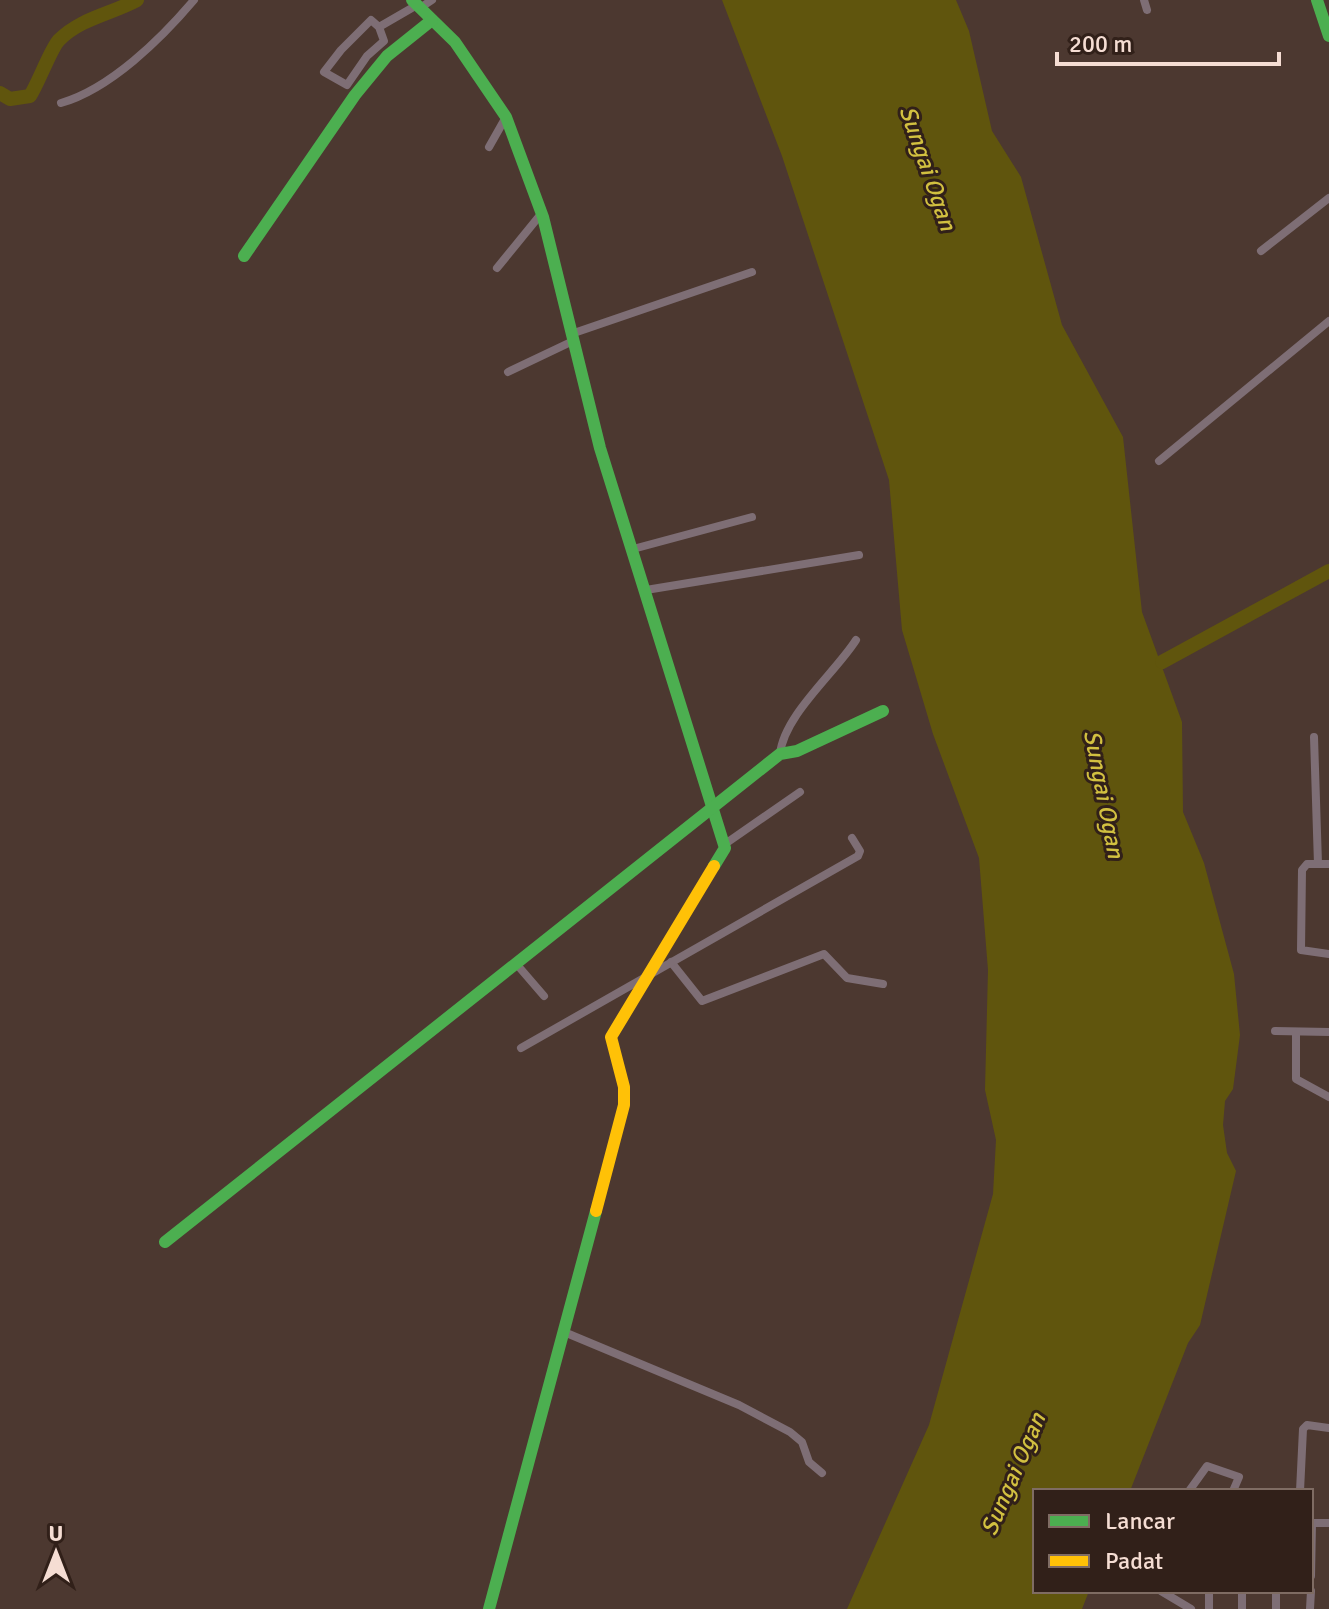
<svg xmlns="http://www.w3.org/2000/svg" width="1329" height="1609" font-family="Signika,sans-serif">
<rect width="100%" height="100%" fill="#4c3830"/>
<polygon fill="#60550d" points="722,0 956,0 969,31 992,131 1021,177 1062,325 1123,437 1142,612 1182,722 1183,812 1204,863 1234,974 1240,1035 1233,1089 1225,1101 1223,1125 1227,1153 1236,1171 1200,1325 1188,1343 1130,1491 1035,1491 1035,1591 1089,1591 1082,1609 847,1609 929,1425 993,1194 996,1140 985,1090 988,970 979,858 933,734 902,630 889,480 782,156"/>
<g fill="none" stroke-linecap="round" stroke-linejoin="round">
<g stroke="#60550d" stroke-width="14">
<path d="M 0,93 L 10,99 L 30,96 C 39,82 51,48 59,40 C 81,18 111,14 137,0"/>
<polyline points="1162,662 1329,571"/>
</g>
<g stroke="#7e6e75" stroke-width="8">
<polyline points="1144,0 1147,10"/>
<polyline points="420,8 432,0"/>
<polyline points="379,27 384,41 367,56 347,85 324,72 341,50 371,20 379,27 417,5"/>
<path d="M 61,103 C 110,89 161,39 194,0"/>
<polyline points="489,147 506,117"/>
<polyline points="1261,251 1329,198"/>
<polyline points="497,268 541,214"/>
<polyline points="571,334 752,272"/>
<polyline points="508,372 573,341"/>
<polyline points="1159,461 1329,321"/>
<polyline points="633,549 752,517"/>
<polyline points="646,590 859,555"/>
<polyline points="1314,737 1318,864"/>
<path d="M 780,754 C 784,715 835,673 856,640"/>
<polyline points="725,844 800,792"/>
<polyline points="1329,864 1307,864 1302,870 1301,950 1329,954"/>
<polyline points="671,962 702,1001 824,954 847,978 883,984"/>
<polyline points="519,967 544,996"/>
<polyline points="1275,1031 1329,1032"/>
<polyline points="1296,1033 1296,1079 1329,1097"/>
<polyline points="521,1048 858,856 860,851 852,838"/>
<polyline points="564,1332 739,1405 790,1432 802,1442 809,1462 822,1473"/>
<polyline points="1189,1491 1207,1466 1239,1477 1233,1491"/>
<polyline points="1300,1491 1303,1429 1307,1425 1329,1428"/>
<polyline points="1311,1523 1329,1523"/>
<polyline points="1311,1576 1312,1523"/>
<polyline points="1161,1591 1191,1609"/>
<polyline points="1276,1591 1276,1609"/>
<polyline points="1209,1609 1209,1591"/>
<polyline points="1242,1609 1242,1591"/>
<polyline points="1310,1609 1311,1591"/>
</g>
<g stroke="#4caf50" stroke-width="12">
<polyline points="412,0 455,42 506,117 543,217 600,448 725,848 714,866"/>
<polyline points="1317,0 1329,36"/>
<polyline points="244,256 355,95 387,56 432,20"/>
<polyline points="165,1242 780,754 797,751 883,711"/>
<polyline points="489,1609 596,1211"/>
</g>
<polyline stroke="#ffc107" stroke-width="12" points="596,1211 624,1105 624,1087 611,1037 714,866"/>
</g>
<g text-anchor="middle" dominant-baseline="central" stroke-width="6" stroke-linejoin="round" paint-order="stroke">
<g font-size="24" font-style="italic" fill="#d2c040" stroke="#312019">
<text transform="translate(928 168) rotate(71)">Sungai Ogan</text>
<text transform="translate(1104 794) rotate(79)">Sungai Ogan</text>
<text transform="translate(1013 1474) rotate(-67)">Sungai Ogan</text>
</g>
</g>
<rect x="1033" y="1489" width="280" height="104" fill="#312019" stroke="#7f6c63" stroke-width="2"/>
<rect x="1049" y="1515" width="40" height="12" fill="#4caf50" stroke="#7f6c63" stroke-width="2"/>
<text x="1105" y="1529" font-size="24" fill="#f5ddd3">Lancar</text>
<rect x="1049" y="1555" width="40" height="12" fill="#ffc107" stroke="#7f6c63" stroke-width="2"/>
<text x="1105" y="1569" font-size="24" fill="#f5ddd3">Padat</text>
<g transform="translate(56 1553)" stroke="#312019" stroke-width="6" paint-order="stroke">
<path d="M0-6L14 30L0 20L-14 30Z" fill="#f5ddd3"/>
<text y="-12" font-size="22" font-weight="bold" text-anchor="middle" fill="#f5ddd3">U</text>
</g>
<path d="M1057 52v12h222v-12" fill="none" stroke="#f5ddd3" stroke-width="4"/>
<text x="1069" y="52" font-size="24" fill="#f5ddd3" stroke="#312019" stroke-width="6" paint-order="stroke">200 m</text>
</svg>
